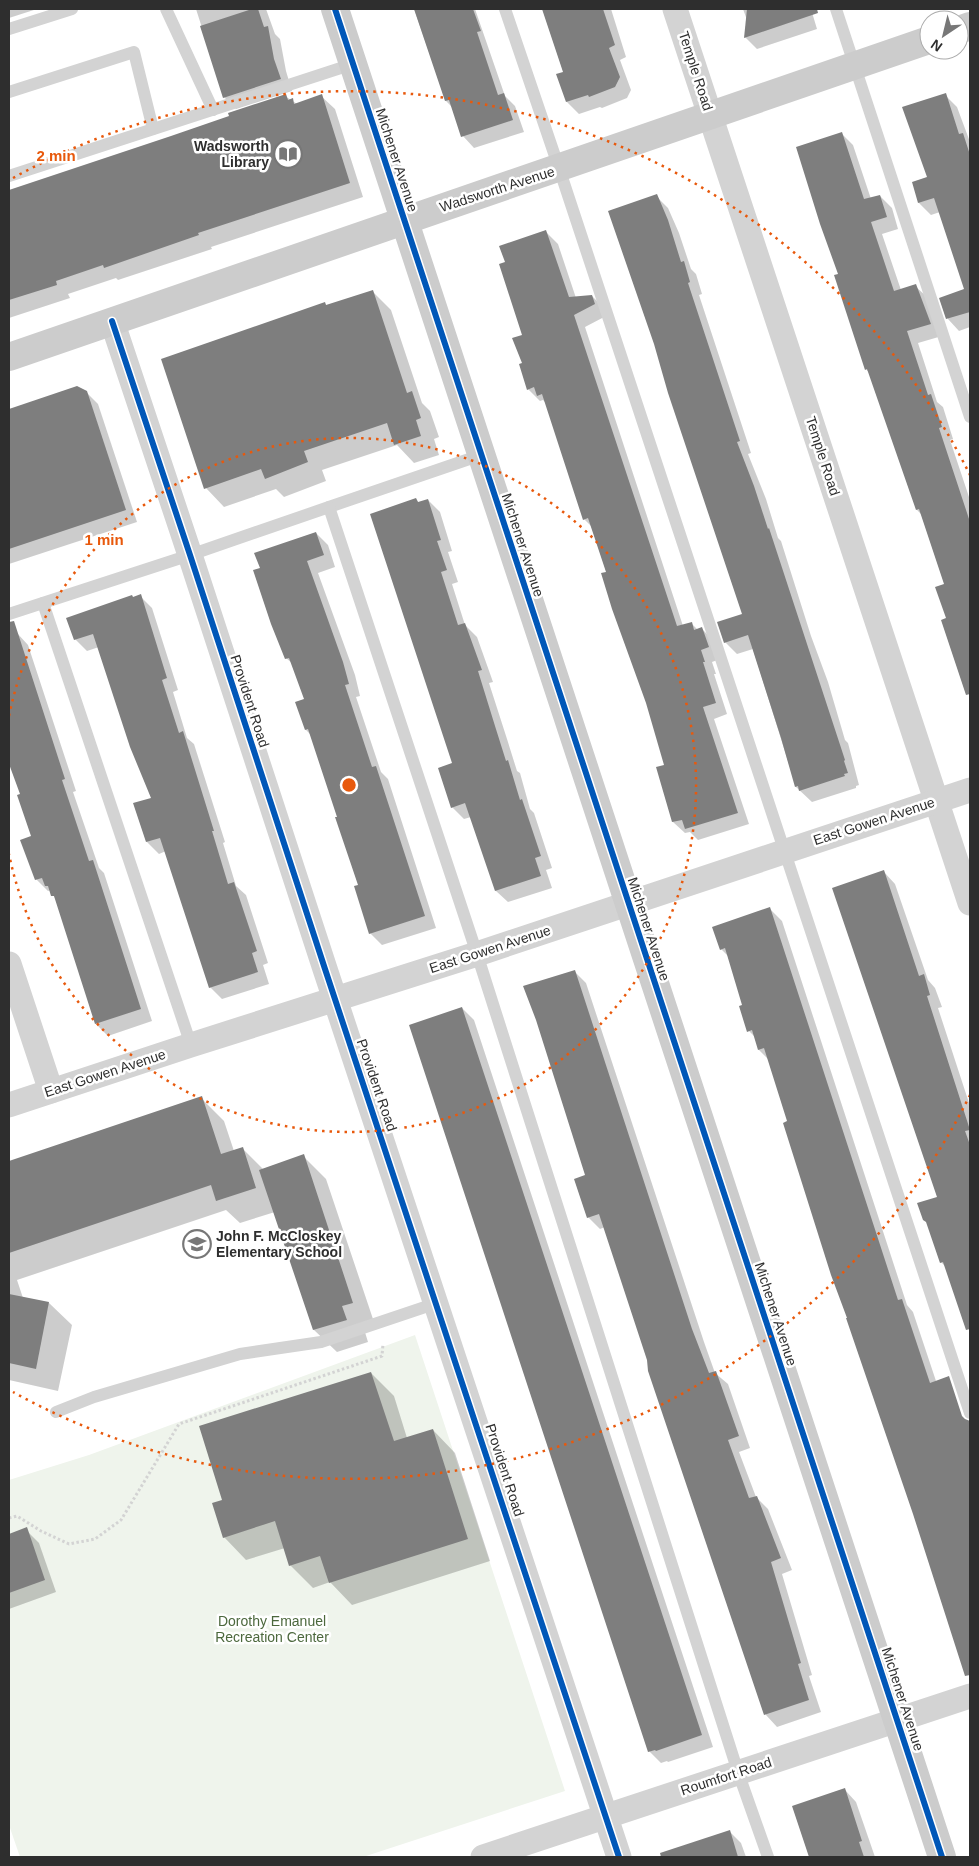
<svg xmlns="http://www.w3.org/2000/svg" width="979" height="1866" font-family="Helvetica,sans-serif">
<rect width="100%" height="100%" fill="#fff"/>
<polygon fill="#eff4ec" points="415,1335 565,1791 363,1857 20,1857 9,1825 9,1480 89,1455"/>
<g fill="#0003">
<polygon points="9,9 37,9 9,18"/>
<polygon points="196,9 266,9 275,34 280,39 286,71 292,91 236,109 224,97"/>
<polygon points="414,9 475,9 505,96 515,106 524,132 474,148 463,136 453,108 446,101"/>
<polygon points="543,9 611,9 626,57 620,60 631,90 627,98 602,108 600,107 579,114 567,102 558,75 564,73"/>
<polygon points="743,9 811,9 817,29 757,49 745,37 747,20"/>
<polygon points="945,95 957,107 970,142 970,327 959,331 948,319 941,299 966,290 940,212 931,215 919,203 913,183 929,178"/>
<polygon points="285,96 297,104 321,96 335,109 363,197 211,247 212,249 118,280 116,278 68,294 70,298 9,318 9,193 171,138"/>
<polygon points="841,133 853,145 871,199 880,196 892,208 898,229 882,234 901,290 915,286 927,297 942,336 918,343 937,402 943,407 953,439 950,440 970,500 969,677 947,619 946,585 923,516 917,510 870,374 866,369 839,275"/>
<polygon points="656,196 668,208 679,233 691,269 696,274 702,294 699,295 751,453 748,454 766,499 778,538 781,541 811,636 828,682 845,740 848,743 859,785 856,786 856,788 812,802 796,787 753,649 737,654 725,642 743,615"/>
<polygon points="546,232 558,244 576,298 592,296 604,308 606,316 585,327 683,626 691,623 698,630 702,629 714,641 720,659 712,662 716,674 714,674 727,714 714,719 749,824 698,840 690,832 685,833 673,822 666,766 593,528 584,519 546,403 543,400 540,401 528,389 523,364 523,336 506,263"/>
<polygon points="372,291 391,310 422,403 430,411 439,437 434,439 439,455 414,463 397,445 322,470 326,481 284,497 276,489 224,507 206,488 325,304 327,306"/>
<polygon points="76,388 86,392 98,404 137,522 9,564 9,410"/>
<polygon points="416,500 419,503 428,500 440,512 452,551 448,552 458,582 452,584 465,625 477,637 493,682 489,683 507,739 517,771 520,773 530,809 534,813 552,868 546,870 552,888 508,902 496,891 471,817 464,819 452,807 454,764"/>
<polygon points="316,533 328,545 335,567 318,573 355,675 360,696 356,697 381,772 388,779 436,928 382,945 370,933 359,886 339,817 311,735 306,730 296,703 305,700 293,664 286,658 272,623"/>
<polygon points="140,596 152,608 178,690 173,692 187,738 194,744 225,842 223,843 236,886 246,895 268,963 263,965 269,984 222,999 210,987 166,851 159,854 147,842 152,799 99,647 87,651 75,639 133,598"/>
<polygon points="17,633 28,645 76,791 73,792 99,868 104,873 152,1021 108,1036 96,1024 56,900 51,890 48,891 36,879 33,837 21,795 9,760 9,636"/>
<polygon points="884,872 895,884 928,980 935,988 942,1007 938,1008 970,1106 970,1316 959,1304 947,1268 941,1262 939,1198"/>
<polygon points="770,909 782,921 907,1305 913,1312 970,1483 970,1660 914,1513 769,1060 759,1050 756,1038 749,1031 743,1006 729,957 721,949"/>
<polygon points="574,971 586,983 704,1342 715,1373 728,1384 750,1448 739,1452 756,1497 768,1509 792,1570 782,1574 812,1675 809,1676 821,1712 777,1727 766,1715 649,1371 648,1359 605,1227 600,1229 588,1217"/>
<polygon points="462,1008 474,1020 713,1747 668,1762 667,1761 661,1763 649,1751"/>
<polygon points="201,1098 224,1121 234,1151 242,1148 263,1169 303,1156 326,1179 375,1325 364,1329 368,1342 337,1352 314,1330 275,1212 240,1223 226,1210 17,1280 23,1298 49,1303 72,1325 58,1391 9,1380 9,1163"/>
<polygon points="371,1373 394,1396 407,1438 433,1430 455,1453 490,1561 352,1605 330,1582 313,1588 290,1565 285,1548 246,1560 224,1537 223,1501"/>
<polygon points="27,1531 39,1543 56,1592 9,1609 9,1538"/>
<polygon points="845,1790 856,1802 875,1857 810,1857 794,1806"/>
<polygon points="729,1831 741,1843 746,1857 682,1857 680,1849"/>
</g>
<g fill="#7e7e7e">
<polygon points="252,9 258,9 264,27 268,26 274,59 281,79 223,98 200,26"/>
<polygon points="414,9 473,9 481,31 477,32 498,95 504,93 513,120 461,137 449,100 445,101"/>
<polygon points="542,9 603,9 615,45 609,48 620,77 615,87 589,97 588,95 566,102 556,74 563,72"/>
<polygon points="747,9 817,9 818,13 744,38"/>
<polygon points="946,93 959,134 963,133 970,155 970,312 946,319 939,298 964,289 934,198 918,203 912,182 927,177 902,107"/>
<polygon points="286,94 288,100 293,98 294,104 322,94 350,183 198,233 199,235 104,268 103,265 56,281 57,285 9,300 9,190 171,136 229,116 228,113"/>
<polygon points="842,132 864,199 880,195 887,217 871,222 894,291 916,284 931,324 907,331 928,395 931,394 942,427 939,428 970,522 970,694 966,695 941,620 946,618 935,587 944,584 919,509 916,510 867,369 865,370 834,275 838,274 820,224 796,147"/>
<polygon points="657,194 668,220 681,262 684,261 690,282 688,283 740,441 737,442 754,486 768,529 769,528 845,760 844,761 848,773 844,774 845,776 799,791 798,786 795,787 781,738 748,635 724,643 717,622 742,614 668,393 654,344 608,211"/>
<polygon points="546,230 569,297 592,295 595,304 574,315 677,626 692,622 694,630 702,627 709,647 701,650 705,662 703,662 716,703 703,707 738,813 685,829 682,820 672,822 656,767 664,765 646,703 612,609 601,573 606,572 588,518 583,520 542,394 537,396 534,387 527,390 519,364 522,363 512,338 522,335 499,264 505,262 499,246"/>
<polygon points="373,290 407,393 412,391 421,418 416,420 421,436 394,445 387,423 304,451 308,462 265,479 261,469 204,489 161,359 325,302 326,305"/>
<polygon points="77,386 87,391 126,510 9,549 9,409"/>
<polygon points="416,498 418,502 428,499 441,540 437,541 447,570 441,572 458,625 465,623 482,670 478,671 495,726 506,761 508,760 520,800 522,799 541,856 535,858 541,876 495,891 465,803 451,808 438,768 452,763 370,514"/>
<polygon points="316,532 324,555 307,561 343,662 349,684 345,685 372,767 376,766 425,916 369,934 354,886 358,885 335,817 337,817 308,729 305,730 295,702 304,699 289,658 285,659 271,624 253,570 260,568 254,553"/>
<polygon points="141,594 167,678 162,680 179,733 183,731 214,831 212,831 228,884 234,882 257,951 252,953 258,972 209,988 160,838 146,842 133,803 151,798 130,747 93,634 74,640 66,618 132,595 133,597"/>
<polygon points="14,621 65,779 62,780 89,861 93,860 141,1009 95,1024 54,896 51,896 48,886 45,886 42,878 35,880 20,840 31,836 17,795 20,794 9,764 9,622"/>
<polygon points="884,870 919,976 924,974 930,995 927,996 970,1130 965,1131 970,1145 970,1329 966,1330 943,1262 940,1263 926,1222 923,1220 917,1203 937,1197 832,888"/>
<polygon points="770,907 898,1300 902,1299 930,1383 949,1376 962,1416 965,1419 970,1421 970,1675 965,1676 913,1514 846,1318 847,1318 831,1275 783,1123 787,1121 764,1048 758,1050 752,1030 747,1032 739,1006 742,1005 725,948 720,950 712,927"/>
<polygon points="575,970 692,1329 709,1373 716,1371 739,1436 728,1440 749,1498 757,1496 781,1558 771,1562 801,1663 798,1664 809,1700 764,1715 648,1371 647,1360 599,1214 587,1218 574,1179 585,1175 536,1020 523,986"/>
<polygon points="462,1007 702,1735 656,1751 655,1750 648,1752 409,1025"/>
<polygon points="202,1096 221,1154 243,1147 256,1188 216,1201 211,1185 9,1253 9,1161"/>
<polygon points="304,1154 353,1303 342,1306 347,1320 313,1330 259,1170"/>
<polygon points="9,1294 49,1302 36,1369 9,1363"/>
<polygon points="371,1372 394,1441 433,1429 468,1539 329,1583 320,1556 289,1566 275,1521 223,1538 212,1503 222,1500 199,1426"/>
<polygon points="27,1527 45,1580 9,1593 9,1534"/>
<polygon points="845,1788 862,1841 859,1842 864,1857 809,1857 792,1806"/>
<polygon points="730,1830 738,1857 661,1857 660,1853"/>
</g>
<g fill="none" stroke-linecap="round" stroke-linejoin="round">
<polyline stroke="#d3d3d3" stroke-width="3" stroke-dasharray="2.5 2.5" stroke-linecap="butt" points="9,1518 17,1516 41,1531 69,1544 95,1539 121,1520 179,1424 382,1356 383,1344"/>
<g stroke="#d3d3d3" stroke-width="12">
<polyline points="166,9 213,110"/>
<polyline points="505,9 559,168 970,1413"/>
<polyline points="836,9 970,417"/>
<polyline points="9,29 72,9"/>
<polyline points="9,92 134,52 153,129"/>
<polyline points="9,176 353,64"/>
<polyline points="329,507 481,455"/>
<polyline points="43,603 191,1045"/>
<polyline points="9,614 190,555 329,507 477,954 738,1772 768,1857"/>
<polyline points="56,1412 94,1397 240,1354 321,1342 437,1303"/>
</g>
<g stroke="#d3d3d3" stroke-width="25">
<polyline points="675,9 970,903"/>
<polyline points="112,321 190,555 325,969 619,1857"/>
<polyline points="9,964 51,1091"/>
<polyline points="9,1105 191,1045 477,954 970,790"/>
<polyline points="483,1857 970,1696"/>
</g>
<g stroke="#ccc" stroke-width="28">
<polyline points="335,9 942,1857"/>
<polyline points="959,30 970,26"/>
<polyline points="9,357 929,40"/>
</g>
<defs>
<g id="cycleway">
<polyline points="335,9 942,1857"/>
<polyline points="112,321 190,555 325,969 619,1857"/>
</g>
</defs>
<use href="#cycleway" stroke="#fff" stroke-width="9"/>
<use href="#cycleway" stroke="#0057b8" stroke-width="6"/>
</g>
<g fill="none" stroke="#e8590c" stroke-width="2.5" stroke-dasharray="2.5 5">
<path d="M9 716A347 347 0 1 1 9 854"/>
<path d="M970 1095A694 694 0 0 1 13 1392M13 178A694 694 0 0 1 970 475"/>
</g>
<defs>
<symbol id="library-ring" viewBox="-11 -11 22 22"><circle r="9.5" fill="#fff" stroke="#777" stroke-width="1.5"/><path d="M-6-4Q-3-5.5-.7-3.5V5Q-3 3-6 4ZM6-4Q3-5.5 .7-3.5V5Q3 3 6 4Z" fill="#777"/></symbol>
<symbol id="school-ring" viewBox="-11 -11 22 22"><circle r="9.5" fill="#fff" stroke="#777" stroke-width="1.5"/><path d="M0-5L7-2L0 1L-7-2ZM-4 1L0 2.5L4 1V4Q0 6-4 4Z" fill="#777"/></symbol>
</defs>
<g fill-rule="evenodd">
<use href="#library-ring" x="272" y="138" width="32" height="32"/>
<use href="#school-ring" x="181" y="1228" width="32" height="32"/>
</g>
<g text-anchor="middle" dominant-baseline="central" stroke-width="5" stroke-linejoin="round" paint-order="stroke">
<g font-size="14" fill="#2e2e2e" stroke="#fff">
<text transform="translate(696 71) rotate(72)">Temple Road</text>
<text transform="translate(397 160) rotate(72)">Michener Avenue</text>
<text transform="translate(497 189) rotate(-18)">Wadsworth Avenue</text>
<text transform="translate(823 456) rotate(72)">Temple Road</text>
<text transform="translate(523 545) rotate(72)">Michener Avenue</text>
<text transform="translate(250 701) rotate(72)">Provident Road</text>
<text transform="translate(874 821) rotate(-18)">East Gowen Avenue</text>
<text transform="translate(649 929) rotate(72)">Michener Avenue</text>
<text transform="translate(490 949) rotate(-18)">East Gowen Avenue</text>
<text transform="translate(105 1073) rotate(-18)">East Gowen Avenue</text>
<text transform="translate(377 1085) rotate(71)">Provident Road</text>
<text transform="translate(776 1314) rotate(72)">Michener Avenue</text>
<text transform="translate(505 1470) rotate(72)">Provident Road</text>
<text transform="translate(903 1699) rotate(72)">Michener Avenue</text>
<text transform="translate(726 1776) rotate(-18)">Roumfort Road</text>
</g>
<g font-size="14" font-weight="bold" fill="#2e2e2e" stroke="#fff" text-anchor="end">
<text x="269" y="146">Wadsworth<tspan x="269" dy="16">Library</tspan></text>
<text x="216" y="1236" text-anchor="start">John F. McCloskey<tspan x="216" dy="16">Elementary School</tspan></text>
</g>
<g font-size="14" fill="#4c683d" stroke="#fff">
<text x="272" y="1621">Dorothy Emanuel<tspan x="272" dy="16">Recreation Center</tspan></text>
</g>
</g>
<circle cx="349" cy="785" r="8" fill="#e8590c" stroke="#fff" stroke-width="2.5"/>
<g font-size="15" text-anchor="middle" font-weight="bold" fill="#e8590c" stroke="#fff" stroke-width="5" stroke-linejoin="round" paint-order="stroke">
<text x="56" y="161">2 min</text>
<text x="104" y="545">1 min</text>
</g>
<rect width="979" height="1866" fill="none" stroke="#2e2e2e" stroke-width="20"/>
<g transform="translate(944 35) rotate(215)"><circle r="24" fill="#ffffff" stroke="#ababab"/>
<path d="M0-4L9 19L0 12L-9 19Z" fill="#777777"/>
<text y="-8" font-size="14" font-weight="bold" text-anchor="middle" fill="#2e2e2e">N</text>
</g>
</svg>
